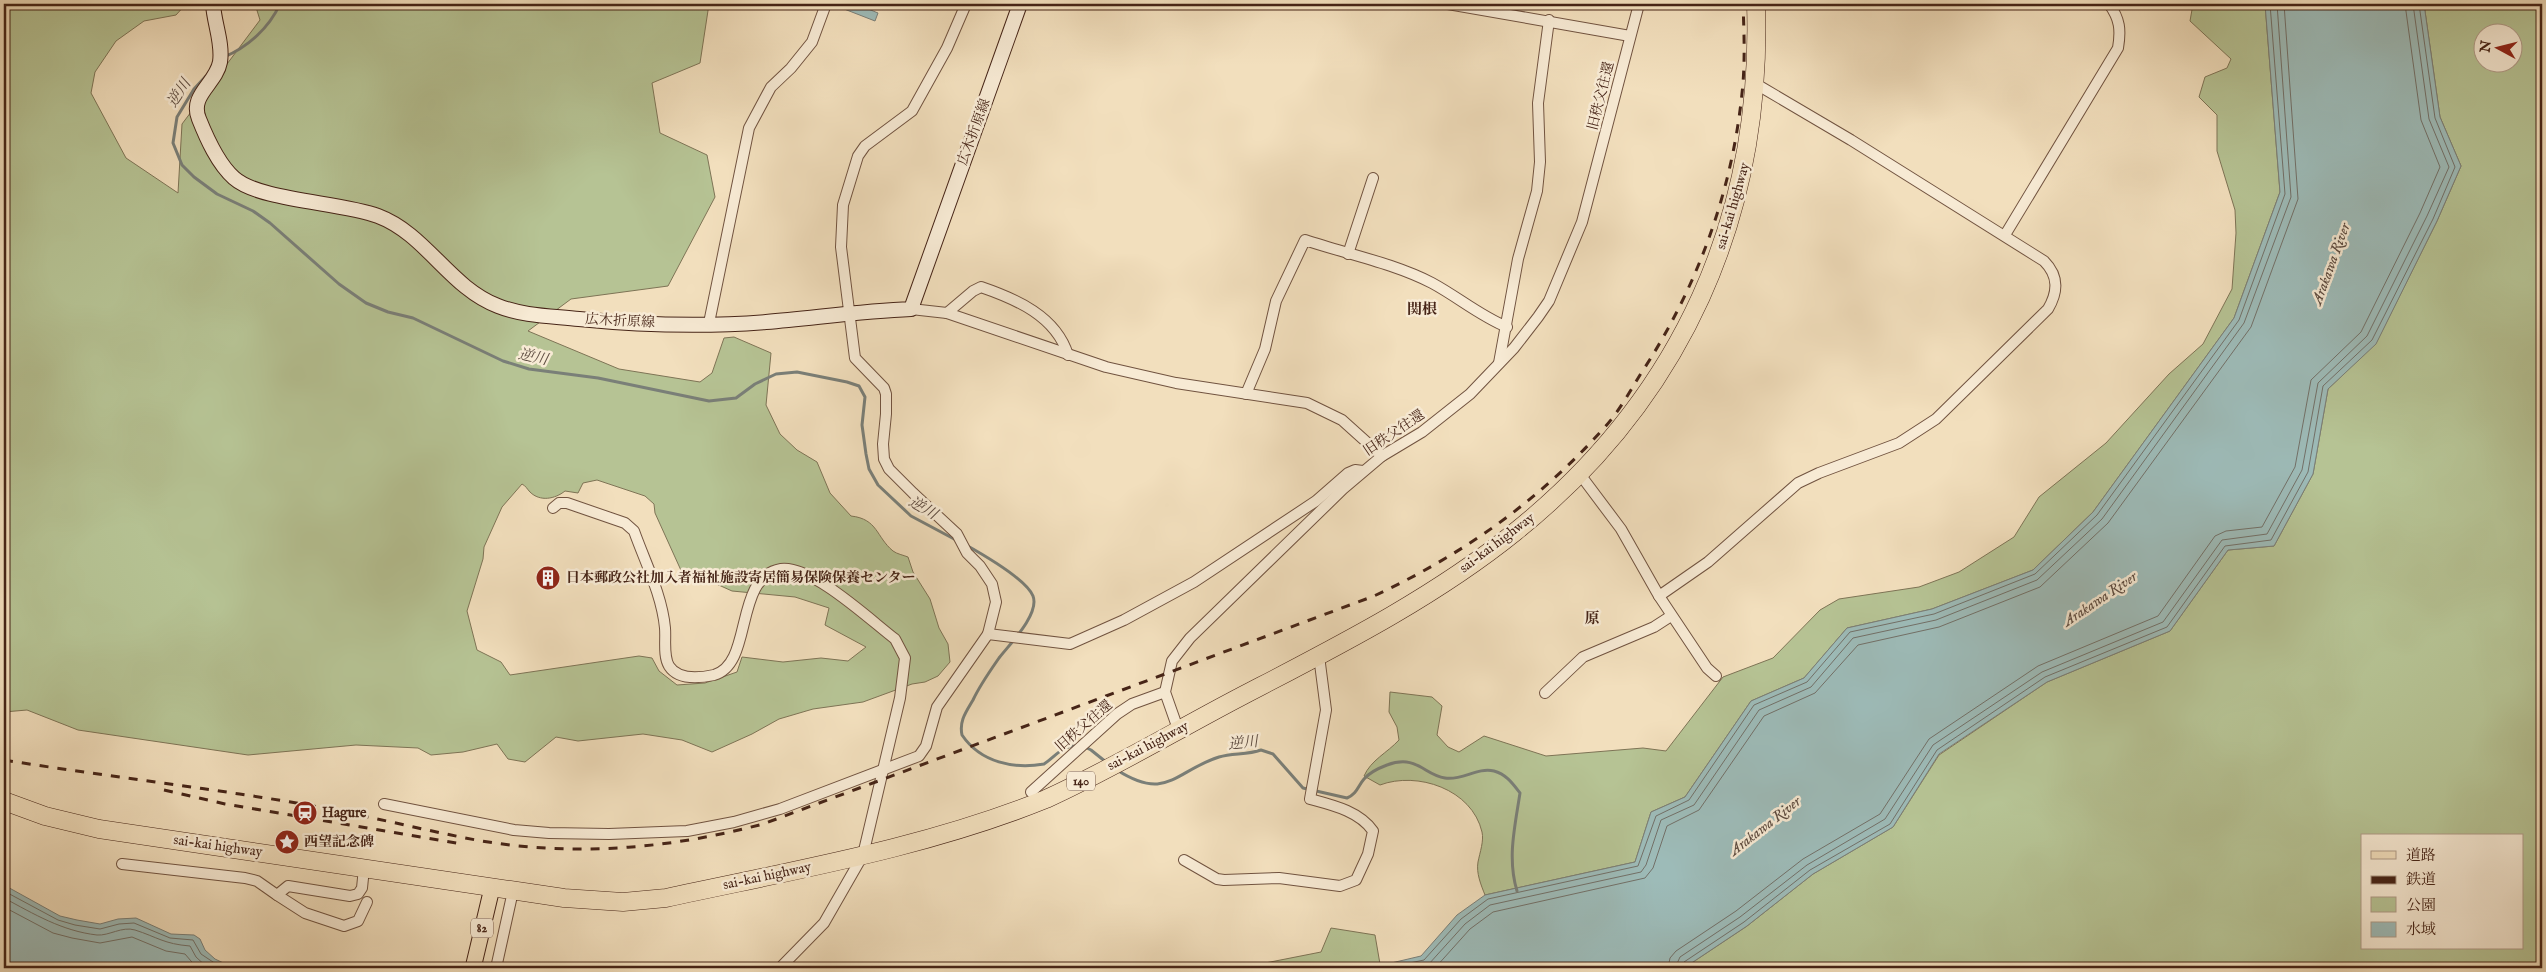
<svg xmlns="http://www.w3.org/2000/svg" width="2546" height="972" font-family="'IM FELL English','Noto Serif JP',serif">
<rect width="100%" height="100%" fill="#f2dfbd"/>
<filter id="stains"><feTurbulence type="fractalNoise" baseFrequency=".004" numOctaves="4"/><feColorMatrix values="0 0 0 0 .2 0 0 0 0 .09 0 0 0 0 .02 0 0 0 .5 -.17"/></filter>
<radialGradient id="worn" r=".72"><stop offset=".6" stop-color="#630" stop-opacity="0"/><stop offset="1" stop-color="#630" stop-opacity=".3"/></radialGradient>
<g fill="#b6c394" stroke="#7e7456" fill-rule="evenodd">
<path d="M 4,4 L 186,4 L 176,15 L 144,21 L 116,41 L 95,72 L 91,93 L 126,158 L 178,193 L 182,124 L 260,20 L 255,4 L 709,4 L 700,63 L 652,83 L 660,133 L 707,155 L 715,197 L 668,286 L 571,299 L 528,331 L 619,369 L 700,382 L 712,373 L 724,338 L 734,337 L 771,353 L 766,405 L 780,434 L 797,450 L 817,462 L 830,493 L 851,516 C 878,519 876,537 893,551 C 897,554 903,555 908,557 L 913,572 L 930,599 L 939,628 L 948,644 L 950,662 L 938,676 L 925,682 L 912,684 L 863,702 L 813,709 L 779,719 L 752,734 L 712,752 L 682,740 L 643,734 L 578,741 L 556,737 L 525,762 L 508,759 L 497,744 L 463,752 L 431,755 L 418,748 L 356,745 L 248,755 L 78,730 L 27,710 L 4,712 ZM 597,480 L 645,496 L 654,504 L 655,513 L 684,577 L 712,582 L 732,591 L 795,597 L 829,608 L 825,625 L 866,647 L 848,661 L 821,658 L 783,662 L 742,657 L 737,672 L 705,683 L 677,685 L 659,671 L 652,658 L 639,656 L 510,675 L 501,662 L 477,650 L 467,611 L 483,559 L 484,547 L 502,507 L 522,484 C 526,486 527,489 530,492 C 540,502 555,499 565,491 L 578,493 L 583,483 Z"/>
<path d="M 2193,4 L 2265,4 L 2280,192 L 2234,318 L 2093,512 L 2033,570 L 1932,609 L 1847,628 L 1804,678 L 1751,701 L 1685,797 L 1651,812 L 1635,862 L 1485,895 C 1481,885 1476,873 1478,862 C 1480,852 1484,841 1482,832 C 1472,789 1417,771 1380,785 L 1364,776 C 1371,760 1387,753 1399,740 L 1397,727 L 1389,712 L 1390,692 L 1432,697 L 1442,706 L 1437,735 L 1448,747 L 1459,752 L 1484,736 L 1546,756 L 1643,748 L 1666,751 L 1723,677 L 1773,658 L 1820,610 L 1839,599 L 1919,587 L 1959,572 L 2014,537 L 2039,497 L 2106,443 L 2169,374 L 2203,344 L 2232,289 L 2236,233 L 2235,210 L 2217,151 L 2217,115 L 2199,97 L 2205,77 L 2227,68 L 2231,59 L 2190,21 Z"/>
<path d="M 2424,4 L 2542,4 L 2542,968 L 1684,968 L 1747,926 L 1813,874 L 1893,827 L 1939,755 L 2047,682 L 2170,631 L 2228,550 L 2274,546 L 2313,474 L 2328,389 L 2376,343 L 2437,221 L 2461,166 L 2440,117 ZM 2484,32 L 2514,32 L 2514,62 L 2484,62 ZM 2362,836 L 2522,836 L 2522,948 L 2362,948 Z"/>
<polygon points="1331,928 1375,935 1380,964 1370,968 1240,968 1321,952"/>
</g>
<g fill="#9dbbb8" stroke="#7a7f78">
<polygon points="841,4 856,4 878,13 875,21 839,7"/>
<polygon points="2265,4 2424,4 2440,117 2461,166 2437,221 2376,344 2328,389 2313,474 2274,546 2228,550 2170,631 2047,682 1939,754 1893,827 1813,874 1747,926 1684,968 1370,968 1421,956 1457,915 1485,895 1635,862 1651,812 1685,797 1751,701 1804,678 1847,628 1932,609 2033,570 2093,512 2234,318 2280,192"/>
<polygon points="4,885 60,916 77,920 100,924 118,919 136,918 171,934 194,935 200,939 205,950 215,959 234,968 4,968"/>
</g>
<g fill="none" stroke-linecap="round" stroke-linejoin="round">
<g stroke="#727068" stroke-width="1">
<polyline points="4,891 58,920 75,925 100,929 119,924 134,923 170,938 193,940 201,954 222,968"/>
<path d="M 4,898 C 34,914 62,931 97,935 C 109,936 122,926 135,930 C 157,937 164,944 190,946 L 196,957 L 208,968"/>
<polyline points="4,907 53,933 72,938 100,943 132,937 166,951 185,954 197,968"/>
<polyline points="1386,968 1424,960 1461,919 1488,899 1638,866 1656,816 1689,800 1754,705 1807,682 1850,632 1934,614 2035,574 2097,515 2239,320 2285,194 2270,4"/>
<polyline points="1419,968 1428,965 1465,924 1490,905 1641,872 1646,865 1661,820 1694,805 1759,710 1811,687 1853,638 1936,620 2037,580 2102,519 2244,323 2291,197 2277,4"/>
<polyline points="1435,968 1470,929 1493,912 1645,878 1653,868 1667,826 1699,810 1764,716 1815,693 1858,645 1939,627 2040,587 2108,523 2251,327 2298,199 2284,4"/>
<polyline points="1668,968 1670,958 1676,951 1736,911 1803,859 1880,814 1929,739 2038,666 2158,616 2215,536 2226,531 2262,527 2295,467 2311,380 2361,332 2420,213 2440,167 2421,120 2405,4"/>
<polyline points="1675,968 1680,957 1740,917 1807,865 1885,819 1933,745 2042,672 2163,622 2222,540 2267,534 2302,470 2318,383 2367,336 2427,216 2449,167 2429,119 2413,4"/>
<polyline points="1682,968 1684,962 1744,922 1810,870 1890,824 1937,750 2045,677 2167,627 2225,546 2271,540 2308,472 2323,386 2372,340 2433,219 2455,167 2435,118 2419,4"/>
</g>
<g stroke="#7a7f78" stroke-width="3">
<path d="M 224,57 C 248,47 269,28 280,4"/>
<polyline points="206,76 194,89 177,117 173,143 182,165 194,177 217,194 253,211 270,223 339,284 366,303 388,312 413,318 503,361 529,369 598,378 709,401 736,398 755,384 776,374 797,372 847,382 859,386 865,397 862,425 866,454 869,469 878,485 911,516 956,540"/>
<path d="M 966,545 C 982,554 1026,579 1033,596 C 1040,614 1009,645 999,658 C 990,671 980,685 973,700 C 966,712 959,721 962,735 C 981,763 1014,769 1044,764 C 1056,756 1063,744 1079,746"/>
<polyline points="1085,747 1091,750 1106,762"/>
<path d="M 1117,770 C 1167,802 1175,771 1219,757 C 1233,753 1247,755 1261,750 L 1273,754 L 1303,788 L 1347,798 C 1357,794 1358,786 1364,779 C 1370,772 1379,768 1387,765 C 1417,754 1424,775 1445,778 C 1462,781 1477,767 1494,771 C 1506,774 1513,784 1520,793 C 1515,826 1507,858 1517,891"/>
</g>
<defs>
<g id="street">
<polyline points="966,4 947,48 912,111 865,146 858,156 843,205 841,247 855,358 884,388 886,394 886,414 883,444 884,459 889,469 913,493 957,534 967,553 980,566 992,584 996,602 988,634"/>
<polyline points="1448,4 1630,36"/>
<path d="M 2005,235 L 2118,48 C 2121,30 2120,19 2109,4"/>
<polyline points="1348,254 1373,178"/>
<polyline points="911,309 947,313 1106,367 1176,383 1307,403 1342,420 1382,456"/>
<path d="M 947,313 L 973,291 L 981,287 C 1016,299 1056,316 1068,355"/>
<polyline points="709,323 749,128 771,87 791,68 812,42 826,4"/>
<polyline points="1499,363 1518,259 1537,191 1540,162 1538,103 1549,20"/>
<path d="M 1246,394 L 1265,349 L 1276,301 L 1305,240 C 1347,254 1393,263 1432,283 C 1458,297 1480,316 1507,327"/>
<path d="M 1579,473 L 1621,529 L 1659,596 L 1708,562 L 1798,483 L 1819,473 L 1899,443 L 1936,419 L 2048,309 C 2058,292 2059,276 2044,261 L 1851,140 L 1756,84"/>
<path d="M 553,508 L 559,503 L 567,503 L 625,523 L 634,531 C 645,562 662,595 665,628 C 666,640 663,656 669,666 C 678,680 700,678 714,675 C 754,664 733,577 781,569 C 812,565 870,620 895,639 L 905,658 L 900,698 L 863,855 L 824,923 L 780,968"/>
<polyline points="1659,596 1707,668 1716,676"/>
<polyline points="1545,693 1583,657 1654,627 1671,616"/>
<polyline points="1178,729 1165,692 1172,661 1190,638 1343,489 1382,456 1422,432 1470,394 1514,348 1538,317 1549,301 1582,222 1639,4"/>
<polyline points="1031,792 1117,714 1132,704 1165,692"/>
<polyline points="384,804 514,830 549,833 609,834 687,831 734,822 780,809 919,756 926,746 937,707 988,634 1070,644 1124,620 1194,582 1316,501 1348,473 1355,470 1363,471"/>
<path d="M 1184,860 L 1217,879 L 1224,880 L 1279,878 L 1340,886 L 1356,880 L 1368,854 L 1373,831 C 1359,811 1332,805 1310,799 L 1326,710 L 1319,656"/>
<polyline points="122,864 245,878 257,881 277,895 288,886 350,896 358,894 362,888 364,868"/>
<polyline points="277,895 305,913 344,926 358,921 367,902"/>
<polyline points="496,968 513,891"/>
</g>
<path id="secondary" d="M 213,4 C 214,23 223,43 220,62 C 216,84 189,95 199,119 C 207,139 218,164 234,178 C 260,201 341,202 378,216 C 426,234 450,288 498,306 C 523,316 552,316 579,319 C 640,325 704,327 766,322 C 814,318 862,311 911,309 L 1020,4"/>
<polyline id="primary" points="473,968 492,888"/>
<path id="highway" d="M 4,801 L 45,816 L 99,829 L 564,898 L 623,902 L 666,898 C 794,870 925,848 1046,799 C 1112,769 1175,731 1240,697 C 1334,648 1432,599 1515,532 C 1682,398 1763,216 1756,4"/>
</defs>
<use href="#street" stroke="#715340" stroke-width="12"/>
<use href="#secondary" stroke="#462417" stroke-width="16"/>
<use href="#primary" stroke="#462417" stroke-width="17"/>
<use href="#highway" stroke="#462417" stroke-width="19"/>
<use href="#street" stroke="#f7ead4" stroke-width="10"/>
<use href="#secondary" stroke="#f7ead4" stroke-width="14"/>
<use href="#primary" stroke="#f2dfbd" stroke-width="15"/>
<use href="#highway" stroke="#f2dfbd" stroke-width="18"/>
<g stroke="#462417" stroke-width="3" stroke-dasharray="9 9" stroke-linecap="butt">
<path d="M 4,760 C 103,776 203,787 302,804 C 361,814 418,829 476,840 C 573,857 669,849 763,824 L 1374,596 C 1462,555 1539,501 1604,428 C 1618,413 1629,393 1640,375 C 1698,287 1734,188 1743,83 C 1745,57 1744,30 1743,4"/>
<polyline points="164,790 225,804 462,844"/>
</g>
</g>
<defs>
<symbol id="building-disc" viewBox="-11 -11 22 22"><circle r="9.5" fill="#8f2418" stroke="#f7ead4"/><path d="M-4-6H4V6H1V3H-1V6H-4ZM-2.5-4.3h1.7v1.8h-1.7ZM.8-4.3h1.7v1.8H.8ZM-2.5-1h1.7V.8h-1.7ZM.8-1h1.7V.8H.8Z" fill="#fff"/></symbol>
<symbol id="station-disc" viewBox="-11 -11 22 22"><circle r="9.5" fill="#8f2418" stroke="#f7ead4"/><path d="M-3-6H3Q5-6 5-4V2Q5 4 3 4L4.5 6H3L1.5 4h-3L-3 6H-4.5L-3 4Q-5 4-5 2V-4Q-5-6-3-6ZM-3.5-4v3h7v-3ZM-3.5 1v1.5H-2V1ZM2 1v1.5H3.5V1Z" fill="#fff"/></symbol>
<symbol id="sight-disc" viewBox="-11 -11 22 22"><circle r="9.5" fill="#8f2418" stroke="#f7ead4"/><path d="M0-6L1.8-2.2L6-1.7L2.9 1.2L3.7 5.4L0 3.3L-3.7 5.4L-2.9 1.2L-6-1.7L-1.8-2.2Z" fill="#fff"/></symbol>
</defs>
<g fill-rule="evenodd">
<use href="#building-disc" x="534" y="564" width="28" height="28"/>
<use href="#station-disc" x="291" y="799" width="28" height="28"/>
<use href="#sight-disc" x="273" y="828" width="28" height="28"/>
</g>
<g text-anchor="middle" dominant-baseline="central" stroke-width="5" stroke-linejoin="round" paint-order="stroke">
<g fill="#f7ead4" stroke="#7b5f50" stroke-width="1">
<rect x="1067" y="771.5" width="28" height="19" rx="4"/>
<rect x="471" y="918.5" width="22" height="19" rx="4"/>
</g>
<g font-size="12" font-weight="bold" fill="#462417">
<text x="1081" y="781">140</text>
<text x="482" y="928">82</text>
</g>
<g font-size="14" fill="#462417" stroke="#f7ead4">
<text transform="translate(1601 96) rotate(-76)">旧秩父往還</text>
<text transform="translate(974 132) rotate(-70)">広木折原線</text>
<text transform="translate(1733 206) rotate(-74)">sai-kai highway</text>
<text transform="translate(620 321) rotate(3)">広木折原線</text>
<text transform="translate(1394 433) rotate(-34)">旧秩父往還</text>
<text transform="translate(1497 543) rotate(-37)">sai-kai highway</text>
<text transform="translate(1084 726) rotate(-41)">旧秩父往還</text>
<text transform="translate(1148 746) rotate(-28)">sai-kai highway</text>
<text transform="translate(218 846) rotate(8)">sai-kai highway</text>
<text transform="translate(767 876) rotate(-12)">sai-kai highway</text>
</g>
<g font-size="14" font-weight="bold" fill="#462417" stroke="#f7ead4" text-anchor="start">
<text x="566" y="578">日本郵政公社加入者福祉施設寄居簡易保険保養センター</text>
<text x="322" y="813">Hagure</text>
<text x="304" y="842">西望記念碑</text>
</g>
<g font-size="15" font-style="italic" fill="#5c4a3f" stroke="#f7ead4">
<text transform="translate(179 93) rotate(-57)">逆川</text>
<text transform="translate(2331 264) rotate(-70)">Arakawa River</text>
<text transform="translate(533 357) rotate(12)">逆川</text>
<text transform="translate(923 508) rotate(31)">逆川</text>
<text transform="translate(2100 599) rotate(-34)">Arakawa River</text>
<text transform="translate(1243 743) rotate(-6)">逆川</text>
<text transform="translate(1765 826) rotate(-38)">Arakawa River</text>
</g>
<g font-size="15" font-weight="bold" fill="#462417" stroke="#f7ead4">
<text x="1422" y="309">関根</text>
<text x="1592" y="618">原</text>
</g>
</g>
<rect width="2546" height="972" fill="none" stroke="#f2dfbd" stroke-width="20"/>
<rect x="5" y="5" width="2536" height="962" fill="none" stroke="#462417" stroke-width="2.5"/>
<rect x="10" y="10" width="2526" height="952" fill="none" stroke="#462417"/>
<rect x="2361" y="834" width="162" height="115" fill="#f7ead4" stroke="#b09b88"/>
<rect x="2371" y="851" width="25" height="8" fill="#f2dfbd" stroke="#b09b88"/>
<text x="2406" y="860" font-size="15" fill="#462417">道路</text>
<rect x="2371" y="876" width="25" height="8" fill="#462417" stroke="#b09b88"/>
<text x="2406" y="884" font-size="15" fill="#462417">鉄道</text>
<rect x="2371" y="897" width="25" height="15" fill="#b6c394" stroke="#b09b88"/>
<text x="2406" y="910" font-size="15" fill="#462417">公園</text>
<rect x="2371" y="922" width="25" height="15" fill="#9dbbb8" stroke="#b09b88"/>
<text x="2406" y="934" font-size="15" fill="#462417">水域</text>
<g transform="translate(2498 48) rotate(277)"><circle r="24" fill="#f7ead4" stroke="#b09b88"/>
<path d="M0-4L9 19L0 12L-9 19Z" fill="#8f2418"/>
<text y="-8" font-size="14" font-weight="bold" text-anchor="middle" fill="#462417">N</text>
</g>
<rect width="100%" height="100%" filter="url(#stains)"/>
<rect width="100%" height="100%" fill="url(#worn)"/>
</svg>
